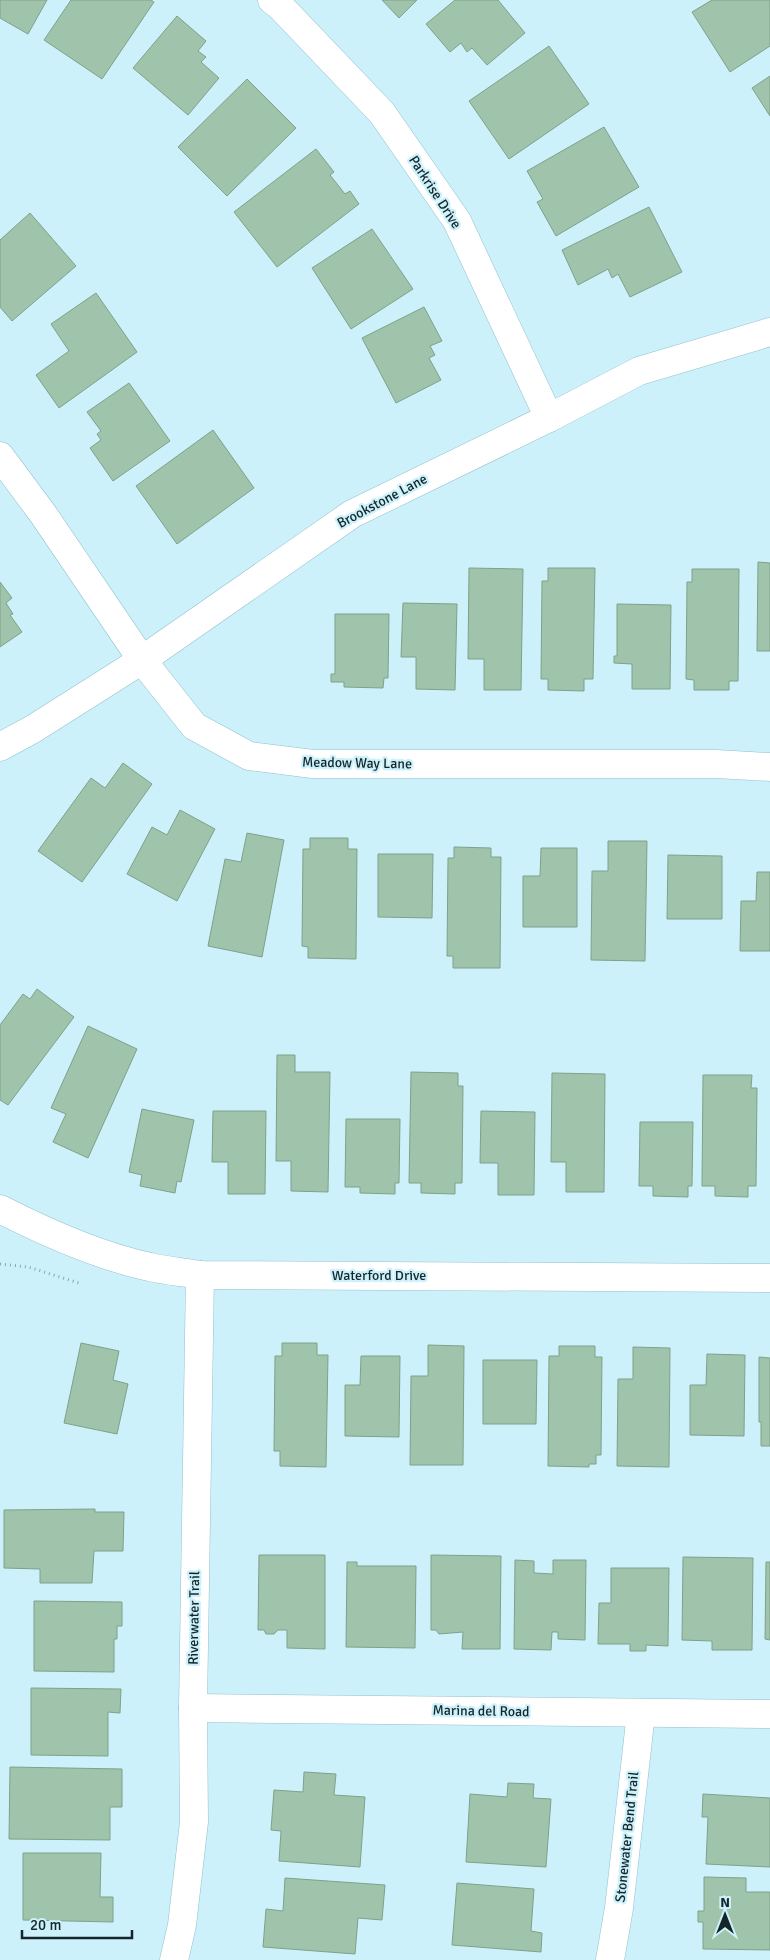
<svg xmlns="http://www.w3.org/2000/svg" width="770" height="1960" font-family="Signika,sans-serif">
<rect width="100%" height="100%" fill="#ccf1fb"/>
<g fill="#a0c4ab" stroke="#7fa18a">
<polygon points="0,0 47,0 28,34 0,18"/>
<polygon points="71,0 151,0 154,2 102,79 44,40"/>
<polygon points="382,0 417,0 399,18"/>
<polygon points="455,0 498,0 525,33 487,65 472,48 467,52 461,43 450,52 426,24"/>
<polygon points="712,0 770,0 770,46 730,72 692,12"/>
<polygon points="177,16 206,41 198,51 206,57 201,62 219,78 188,115 133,68"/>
<polygon points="549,46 589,104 509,159 469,101"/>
<polygon points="770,76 770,116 752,88"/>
<polygon points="247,79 296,128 227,196 178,147"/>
<polygon points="604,127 639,187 556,236 537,202 543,199 527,171"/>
<polygon points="316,149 334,172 330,175 345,194 350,191 359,204 277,267 234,212"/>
<polygon points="649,207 682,272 630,297 618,274 612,278 608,269 578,285 562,250"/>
<polygon points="30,213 76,266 12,321 0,307 0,240"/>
<polygon points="372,229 413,289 351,329 312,268"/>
<polygon points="96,293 137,352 59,408 36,375 69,351 51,324"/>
<polygon points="424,307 442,341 430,346 435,355 429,358 441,380 396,403 362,338"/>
<polygon points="129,383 170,441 113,481 90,448 101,440 97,434 101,431 87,412"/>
<polygon points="213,430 254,488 177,544 136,486"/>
<polygon points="758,562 770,563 770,651 757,651"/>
<polygon points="469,568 523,569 521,690 484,690 484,659 468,659"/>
<polygon points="548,568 595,568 593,679 584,679 584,691 548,690 548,679 541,679 542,581 548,581"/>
<polygon points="692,569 739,569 738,681 729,681 729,690 694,690 694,680 686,679 687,582 692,582"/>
<polygon points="0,582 12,598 6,603 13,614 10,615 22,632 0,647"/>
<polygon points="403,603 457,604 455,690 416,689 416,657 401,657"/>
<polygon points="617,604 671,605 670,689 632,689 632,664 614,663 614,656 617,656"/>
<polygon points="335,614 389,614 388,678 384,678 383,688 344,687 344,682 331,682 331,674 335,674"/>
<polygon points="123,763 152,784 82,882 38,851 91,778 105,788"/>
<polygon points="180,810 215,829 177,901 127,874 152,827 167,835"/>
<polygon points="247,833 284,840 262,957 208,946 225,859 241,862"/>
<polygon points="310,838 348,838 348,849 357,849 356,959 308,958 308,947 302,946 303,849 310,849"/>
<polygon points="608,841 647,841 645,961 591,960 592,871 608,871"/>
<polygon points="454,847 491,848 491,857 501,857 500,968 453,968 453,956 447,956 448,858 454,858"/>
<polygon points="541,848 577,848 577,927 523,927 523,876 540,876"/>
<polygon points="378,854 433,854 432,918 378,917"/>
<polygon points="668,855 722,856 722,919 667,919"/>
<polygon points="757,872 770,872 770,951 740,951 741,901 756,901"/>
<polygon points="37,989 74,1017 8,1105 0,1100 0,1025 23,994 30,999"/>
<polygon points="88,1026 137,1049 88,1158 53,1142 66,1114 51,1108"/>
<polygon points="277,1055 295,1055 295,1072 330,1072 328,1192 291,1191 291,1161 276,1161"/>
<polygon points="411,1072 458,1073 458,1086 463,1086 462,1183 455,1183 455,1194 421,1193 421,1183 409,1183"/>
<polygon points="552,1073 605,1074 604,1192 566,1192 566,1162 551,1162"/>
<polygon points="703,1075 752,1075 751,1088 757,1088 756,1186 748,1186 748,1197 715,1196 715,1186 702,1186"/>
<polygon points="142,1109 194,1120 181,1182 177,1181 175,1193 140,1186 142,1175 129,1172"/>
<polygon points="213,1111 266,1111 265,1194 228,1194 228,1162 212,1162"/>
<polygon points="481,1111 535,1112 534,1195 498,1195 498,1163 480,1163"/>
<polygon points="346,1119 400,1119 399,1183 395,1183 395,1194 360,1193 360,1187 345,1187"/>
<polygon points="640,1122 693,1122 692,1186 688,1186 688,1197 653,1196 653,1186 639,1186"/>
<polygon points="81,1343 119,1351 113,1380 128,1384 117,1434 64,1423"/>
<polygon points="282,1343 317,1343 317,1355 328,1355 326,1467 280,1466 280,1451 274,1451 275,1356 282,1356"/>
<polygon points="428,1345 464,1346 463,1465 410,1465 411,1376 428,1376"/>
<polygon points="559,1346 595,1346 595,1357 602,1357 601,1455 596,1455 596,1464 589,1464 589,1467 548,1466 549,1356 559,1356"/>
<polygon points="633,1347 670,1348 669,1467 617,1466 618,1379 633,1379"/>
<polygon points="707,1354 745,1355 744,1436 690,1435 690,1385 706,1385"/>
<polygon points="361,1356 400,1356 399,1437 345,1436 345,1385 360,1385"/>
<polygon points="759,1357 770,1358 770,1446 761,1446 761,1422 759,1422"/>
<polygon points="483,1360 537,1360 536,1424 483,1424"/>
<polygon points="95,1509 95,1512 124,1512 123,1551 94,1551 92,1583 40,1583 40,1569 4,1568 4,1510"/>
<polygon points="259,1555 325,1555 325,1649 287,1648 287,1630 278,1630 274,1634 266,1634 264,1630 258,1630"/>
<polygon points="431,1555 501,1556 500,1649 462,1649 463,1632 439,1634 436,1630 431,1630"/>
<polygon points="683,1557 753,1558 752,1650 712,1650 712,1641 682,1640"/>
<polygon points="515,1560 534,1561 534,1573 553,1574 553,1560 586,1560 585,1640 558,1639 558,1632 552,1632 551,1650 514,1649"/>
<polygon points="347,1562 357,1562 357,1566 416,1566 415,1648 346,1647"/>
<polygon points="766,1562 770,1562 770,1640 765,1639"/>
<polygon points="611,1568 669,1568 668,1646 646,1645 646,1651 630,1651 630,1644 598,1644 599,1603 611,1603"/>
<polygon points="34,1601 122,1602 122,1626 117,1626 117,1639 114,1639 114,1672 34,1671"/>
<polygon points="31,1688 121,1689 120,1713 108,1712 108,1756 31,1755"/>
<polygon points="10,1767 122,1769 122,1807 110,1807 110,1840 9,1839"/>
<polygon points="304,1772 336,1774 334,1795 365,1797 360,1867 279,1861 281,1831 271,1830 274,1790 303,1792"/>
<polygon points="508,1783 534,1784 533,1798 551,1799 546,1867 466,1862 470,1794 507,1797"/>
<polygon points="703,1794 770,1798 770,1867 706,1864 708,1817 702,1817"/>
<polygon points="23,1853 101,1853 100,1897 113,1897 113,1922 23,1920"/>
<polygon points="704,1877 746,1878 746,1892 770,1892 770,1950 703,1949 703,1922 698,1922 698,1911 704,1911"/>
<polygon points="285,1878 385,1885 382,1920 358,1918 355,1954 263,1947 266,1909 283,1911"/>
<polygon points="457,1883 534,1889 531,1931 542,1933 541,1952 452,1945"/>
</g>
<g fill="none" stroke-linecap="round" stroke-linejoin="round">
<defs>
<g id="street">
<polyline points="272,0 280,6 382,113 457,221 549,418"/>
<polyline points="0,456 43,514 142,660 194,726 249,756 313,764 716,764 770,767"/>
<polyline points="0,747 33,729 142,660 352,514 549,418 639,371 770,332"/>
<path d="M 0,1209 C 47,1233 98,1256 150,1267 C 167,1271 183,1272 200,1275 L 770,1278"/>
<polyline points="193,1708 770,1714"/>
<polyline points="174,1960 182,1925 194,1822 193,1708 200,1275"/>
<polyline points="610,1960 619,1908 641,1713"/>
</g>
</defs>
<use href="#street" stroke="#93c1cc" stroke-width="29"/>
<polyline stroke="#8aa8b0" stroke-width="3" stroke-dasharray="1 4" stroke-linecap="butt" points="0,1264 28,1267 79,1283"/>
<use href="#street" stroke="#fff" stroke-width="28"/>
</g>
<g text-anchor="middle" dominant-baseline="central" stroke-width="4.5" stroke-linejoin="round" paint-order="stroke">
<g font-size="14" fill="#14262a" stroke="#ccf1fb">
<text transform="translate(435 192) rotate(57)">Parkrise Drive</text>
<text transform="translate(382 501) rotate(-28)">Brookstone Lane</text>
<text transform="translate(357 763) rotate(1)">Meadow Way Lane</text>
<text x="379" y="1275">Waterford Drive</text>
<text transform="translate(194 1618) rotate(-89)">Riverwater Trail</text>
<text transform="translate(481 1711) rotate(1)">Marina del Road</text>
<text transform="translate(627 1837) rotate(-84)">Stonewater Bend Trail</text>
</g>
</g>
<g transform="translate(725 1915)" stroke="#ccf1fb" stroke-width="4" paint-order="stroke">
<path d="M0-4L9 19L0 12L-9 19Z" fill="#14262a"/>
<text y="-8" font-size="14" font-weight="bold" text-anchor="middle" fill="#14262a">N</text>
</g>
<path d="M22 1930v8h110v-8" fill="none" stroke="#14262a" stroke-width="2.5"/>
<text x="30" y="1930" font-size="15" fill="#14262a" stroke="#ccf1fb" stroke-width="4" paint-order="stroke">20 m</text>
</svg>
